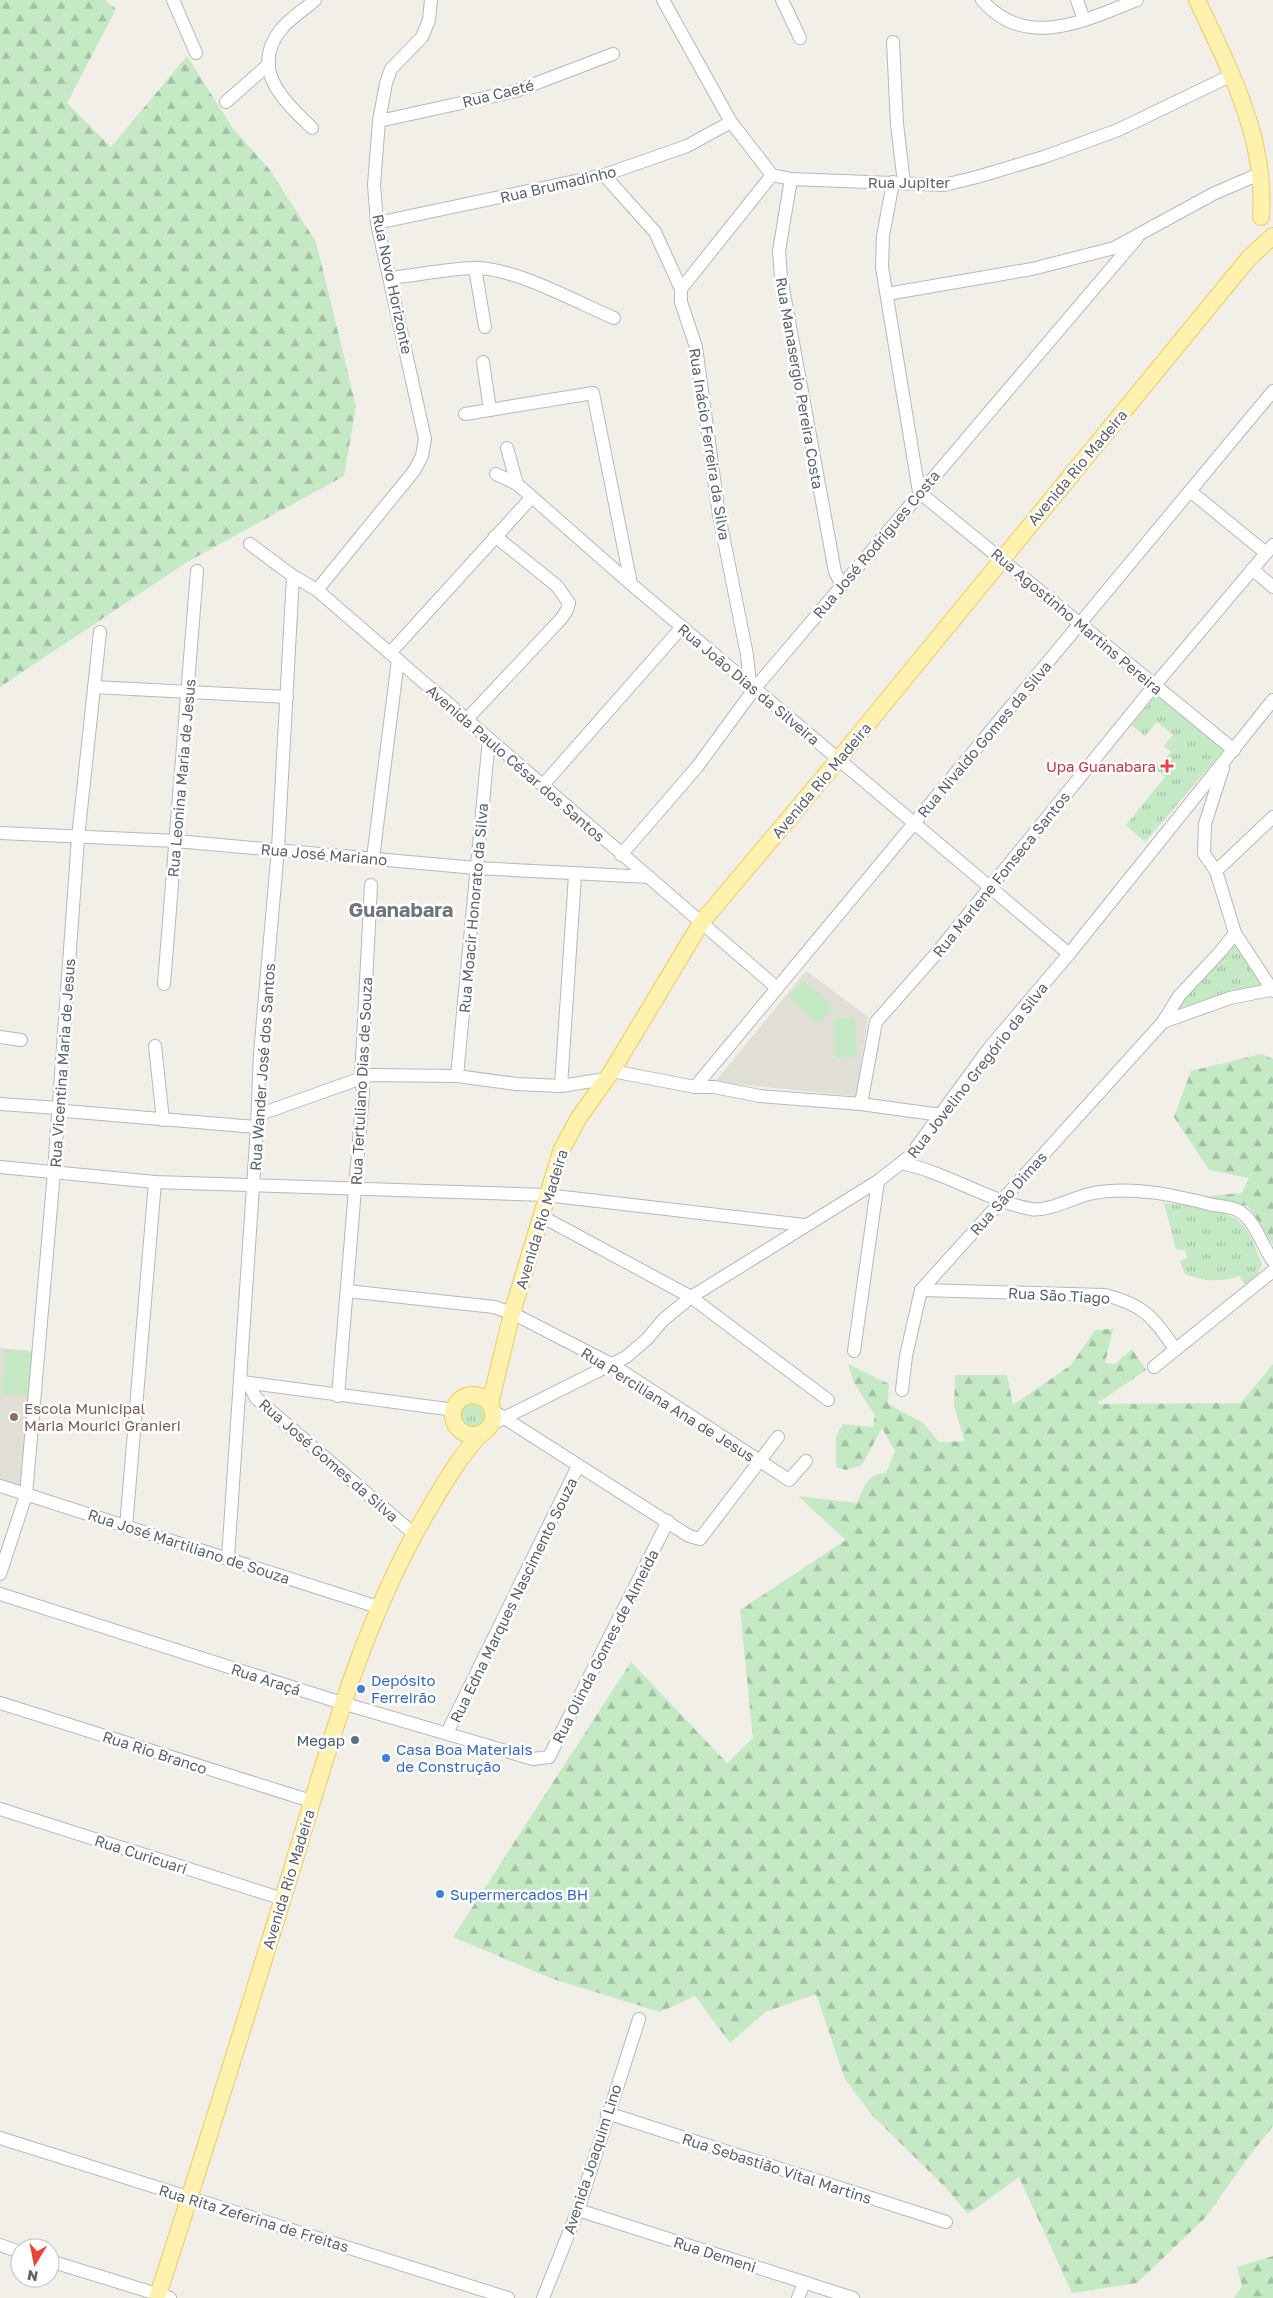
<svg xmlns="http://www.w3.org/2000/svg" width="1273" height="2298" font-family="'Golos Text',sans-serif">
<defs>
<pattern id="grass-tufts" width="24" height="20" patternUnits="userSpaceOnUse" patternTransform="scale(1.25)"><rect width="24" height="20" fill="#c5e8c5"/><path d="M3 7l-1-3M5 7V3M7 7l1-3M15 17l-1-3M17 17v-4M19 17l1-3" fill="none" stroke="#a3c0a4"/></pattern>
<pattern id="forest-firs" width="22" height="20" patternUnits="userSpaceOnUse" patternTransform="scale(1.25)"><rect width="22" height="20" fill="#c5e8c5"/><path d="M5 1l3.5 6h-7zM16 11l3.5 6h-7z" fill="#a3c0a4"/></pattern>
</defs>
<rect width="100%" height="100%" fill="#f1efe8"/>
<g fill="#e1ded6">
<polygon points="806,971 868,1017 856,1096 715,1082"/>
<polygon points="0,1348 35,1352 22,1489 0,1481"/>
</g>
<g fill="url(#grass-tufts)">
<polygon points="1156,695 1224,750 1145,842 1126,825 1165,777 1150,764 1151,762 1161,764 1171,752 1164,746 1173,735 1157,722 1145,736 1131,725"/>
<polygon points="1238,938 1267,983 1174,1010"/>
<path d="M 1164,1203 C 1190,1206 1229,1205 1246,1229 C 1253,1239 1257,1253 1262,1264 L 1255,1281 L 1246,1286 L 1239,1276 C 1220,1283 1204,1281 1185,1274 L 1180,1261 L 1187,1258 L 1185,1250 L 1176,1249 Z"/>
<circle cx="472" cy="1416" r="12"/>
</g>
<g fill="url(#forest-firs)">
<polygon points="0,0 105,0 116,9 67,103 111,147 187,56 232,127 270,170 316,242 356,406 344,476 187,562 0,687"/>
<polygon points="1261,1054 1273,1059 1273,1245 1248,1206 1200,1197 1242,1193 1249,1178 1209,1170 1174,1117 1191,1071"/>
<path d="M 1113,1329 L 1105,1363 L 1115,1364 L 1132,1349 L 1146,1370 L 1096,1404 L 1241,1403 L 1273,1364 L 1273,2126 L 1247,2159 L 1205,2218 L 1137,2283 L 1072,2293 L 1019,2177 L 968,2214 L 947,2189 L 872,2115 L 845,2079 L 816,1994 L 765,2012 L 730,2043 L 695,1996 L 660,2012 L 553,1979 L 453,1937 L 631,1662 L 727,1763 L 753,1738 L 740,1610 L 846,1540 L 798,1496 L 857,1503 C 864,1488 867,1473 886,1473 L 895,1451 L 882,1428 L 862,1465 L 846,1470 L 836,1467 L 836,1436 L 843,1424 L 873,1427 L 875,1415 L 854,1383 L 848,1364 L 889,1384 L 888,1404 L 923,1423 L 939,1442 L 965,1441 L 954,1406 L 955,1375 L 1007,1375 L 1013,1405 L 1071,1365 L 1095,1330 Z"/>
<polygon points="1273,2256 1273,2298 1234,2298 1242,2286 1237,2267"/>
</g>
<g fill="#c5e8c5">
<polygon points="804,980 834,1008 818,1024 788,996"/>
<polygon points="855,1017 857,1057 835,1058 834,1018"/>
<polygon points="5,1349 34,1351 31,1396 2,1394"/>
</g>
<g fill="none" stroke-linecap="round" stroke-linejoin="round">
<defs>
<g id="minor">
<polyline points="173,0 196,53"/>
<polyline points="663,0 731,122 772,175 791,179 944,185 977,177 1044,157 1118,130 1232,75"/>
<polyline points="782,0 800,38"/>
<path d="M 982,0 C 1026,51 1086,20 1137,0"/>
<polyline points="1077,0 1084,20"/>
<polyline points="893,42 897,124 904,183"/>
<polyline points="226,102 269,64"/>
<polyline points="379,121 516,91 613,54"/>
<path d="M 312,128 C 283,100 248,68 283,27 C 292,17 305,9 315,0"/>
<polyline points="604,175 655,232 681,289"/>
<polyline points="791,179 779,251 781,277 835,572 842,585"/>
<polyline points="893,182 883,236 882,267 919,492 1234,750"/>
<polyline points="377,223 604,175 687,146 731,122"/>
<polyline points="475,268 485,327"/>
<path d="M 390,278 C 418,275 446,269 474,268 C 514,267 576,302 614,318"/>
<polyline points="887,294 1032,269 1114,248 1213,194 1259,174"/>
<polyline points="483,362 490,410"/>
<polyline points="465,414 593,393 631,584"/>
<polyline points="507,448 517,484"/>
<polyline points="496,474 517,484 631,584 1069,954"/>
<polyline points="1190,491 1266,553"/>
<polyline points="250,544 293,576 317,590 777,988"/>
<polyline points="1252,569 1273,587"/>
<polyline points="317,590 414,471 422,456 425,439 377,223 374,185 379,121 386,83 391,69 422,37 429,20 431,0"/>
<polyline points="390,653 531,498"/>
<polyline points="750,684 747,655 719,515 696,347 681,302 681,289 772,175"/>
<polyline points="94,687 287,697"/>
<polyline points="467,719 561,619 567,610 569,603 557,586 495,536"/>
<polyline points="1223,768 1205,824 1204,854 1216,871 1235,933 1273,991"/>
<polyline points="543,785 682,627"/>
<polyline points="0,833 176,841 476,868 649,877"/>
<polyline points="621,855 697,767 755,688 1137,238"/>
<polyline points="373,858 398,660"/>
<polyline points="1216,871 1273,817"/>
<polyline points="164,984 197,571"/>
<polyline points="1163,1022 1230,998 1270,990"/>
<polyline points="0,1037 21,1040"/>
<polyline points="155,1046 163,1120"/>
<polyline points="612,1071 695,1087 714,1087 760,1096 861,1104 941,1115"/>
<polyline points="457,1076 489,739"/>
<polyline points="561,1086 575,875"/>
<polyline points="695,1087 1273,391"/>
<polyline points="0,1104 59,1108 65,1111 257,1127"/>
<polyline points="861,1104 876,1022 935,955 1154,686 1273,545"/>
<polyline points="258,1115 370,1075 457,1076 516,1084 561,1086 605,1079"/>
<path d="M 901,1163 C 946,1172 988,1201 1031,1209 C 1047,1212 1073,1198 1089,1194 C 1130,1185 1174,1195 1213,1205 C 1221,1206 1233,1207 1239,1211 C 1255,1220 1262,1246 1273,1261"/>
<polyline points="0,1167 155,1182 546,1195 804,1225"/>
<polyline points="541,1216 691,1297 828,1400"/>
<path d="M 921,1290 L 1105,1295 C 1144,1305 1152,1316 1175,1349"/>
<polyline points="347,1291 494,1307 512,1313 611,1364 789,1480 806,1461"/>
<polyline points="854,1351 878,1181"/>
<polyline points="1154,1367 1273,1271"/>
<polyline points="243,1382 455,1410"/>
<polyline points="248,1383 256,1398 414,1534"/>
<polyline points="902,1390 906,1356 921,1290 1163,1022 1179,996 1221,951 1235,933"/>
<polyline points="338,1396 363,1092 361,1078 371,885"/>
<polyline points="498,1414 689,1536 700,1539 778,1437"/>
<polyline points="490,1425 626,1357 647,1339 663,1320 691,1297 878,1181 910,1156 990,1047 1069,954 1273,700"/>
<polyline points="0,1486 378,1607"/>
<polyline points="126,1527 155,1182"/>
<polyline points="228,1558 257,1127 260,1053 278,849 293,576"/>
<polyline points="0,1574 26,1495 54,1172 78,838 100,632"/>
<polyline points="0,1594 342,1703 533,1759 549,1757 668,1521"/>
<polyline points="0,1703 311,1801"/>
<polyline points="447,1733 578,1466"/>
<polyline points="0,1809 283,1899"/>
<polyline points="607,2113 946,2222"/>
<polyline points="0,2138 508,2298"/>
<polyline points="578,2210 853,2298"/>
<polyline points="0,2245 20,2252"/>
<polyline points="50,2261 170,2298"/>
<polyline points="543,2298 578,2210 639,2019"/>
<polyline points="798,2298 804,2283"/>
</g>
<g id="major">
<path d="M 1197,0 C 1229,68 1267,139 1261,217"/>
<circle cx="473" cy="1415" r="20"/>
<polyline points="490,1404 512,1313 561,1151 578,1119 612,1071 701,923 838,760 1249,258 1273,236"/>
<path d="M 157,2298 C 200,2166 241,2034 282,1901 C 324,1767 357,1630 429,1509 C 445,1482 461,1454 483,1432"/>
</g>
</defs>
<use href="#minor" stroke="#b5b8bc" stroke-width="14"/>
<use href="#major" stroke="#f2c960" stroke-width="18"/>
<use href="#minor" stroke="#fff" stroke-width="12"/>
<use href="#major" stroke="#fff2af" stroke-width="16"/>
</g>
<path fill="#e0444e" stroke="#fff" stroke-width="2" d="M1164.5 758.5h5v5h5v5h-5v5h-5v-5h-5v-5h5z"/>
<circle fill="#8d6e63" stroke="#fff" stroke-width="2" cx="14" cy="1417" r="5"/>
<g fill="#3f7fe0" stroke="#fff" stroke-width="2">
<circle cx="361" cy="1689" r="5"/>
<circle cx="386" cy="1758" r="5"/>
<circle cx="440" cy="1894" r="5"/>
</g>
<circle fill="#5c6f8a" stroke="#fff" stroke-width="2" cx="355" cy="1740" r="5"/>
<g text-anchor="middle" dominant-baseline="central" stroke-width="5" stroke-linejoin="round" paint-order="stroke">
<g font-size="15" fill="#5f6368" stroke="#fff">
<text transform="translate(498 93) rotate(-14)">Rua Caeté</text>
<text x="909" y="182">Rua Jupiter</text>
<text transform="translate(558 184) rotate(-13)">Rua Brumadinho</text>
<text transform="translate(393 284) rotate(78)">Rua Novo Horizonte</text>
<text transform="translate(800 383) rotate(80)">Rua Manasergio Pereira Costa</text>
<text transform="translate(710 444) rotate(81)">Rua Inácio Ferreira da Silva</text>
<text transform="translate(1077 467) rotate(-50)">Avenida Rio Madeira</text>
<text transform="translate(876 544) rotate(-50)">Rua José Rodrigues Costa</text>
<text transform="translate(1077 621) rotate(40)">Rua Agostinho Martins Pereira</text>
<text transform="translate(749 684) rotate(40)">Rua João Dias da Silveira</text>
<text transform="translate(984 739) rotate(-50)">Rua Nivaldo Gomes da Silva</text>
<text transform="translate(516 763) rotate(41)">Avenida Paulo César dos Santos</text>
<text transform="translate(181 778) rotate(-85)">Rua Leonina Maria de Jesus</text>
<text transform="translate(821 780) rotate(-50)">Avenida Rio Madeira</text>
<text transform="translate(324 854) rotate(5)">Rua José Mariano</text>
<text transform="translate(1001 874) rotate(-51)">Rua Marlene Fonseca Santos</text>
<text transform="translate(473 908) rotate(-85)">Rua Moacir Honorato da Silva</text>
<text transform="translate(62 1063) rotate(-86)">Rua Vicentina Maria de Jesus</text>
<text transform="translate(262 1067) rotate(-86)">Rua Wander José dos Santos</text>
<text transform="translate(977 1070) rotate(-52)">Rua Jovelino Gregório da Silva</text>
<text transform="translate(361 1081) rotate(-87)">Rua Tertuliano Dias de Souza</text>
<text transform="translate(1008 1193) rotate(-48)">Rua São Dimas</text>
<text transform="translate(541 1219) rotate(-73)">Avenida Rio Madeira</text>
<text transform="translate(1059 1295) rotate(3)">Rua São Tiago</text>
<text transform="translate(668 1404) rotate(32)">Rua Perciliana Ana de Jesus</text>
<text transform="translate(329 1460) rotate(41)">Rua José Gomes da Silva</text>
<text transform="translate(189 1546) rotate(18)">Rua José Martiliano de Souza</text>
<text transform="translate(513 1600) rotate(-64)">Rua Edna Marques Nascimento Souza</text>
<text transform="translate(605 1646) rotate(-63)">Rua Olinda Gomes de Almeida</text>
<text transform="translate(266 1679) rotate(18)">Rua Araçá</text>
<text transform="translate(155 1752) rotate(18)">Rua Rio Branco</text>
<text transform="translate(141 1854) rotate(18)">Rua Curicuari</text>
<text transform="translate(288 1879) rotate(-73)">Avenida Rio Madeira</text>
<text transform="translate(592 2159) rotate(-72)">Avenida Joaquim Lino</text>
<text transform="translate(777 2168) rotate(18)">Rua Sebastião Vital Martins</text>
<text transform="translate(254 2218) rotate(17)">Rua Rita Zeferina de Freitas</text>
<text transform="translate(715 2254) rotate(18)">Rua Demeni</text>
</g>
<g font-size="15" fill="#be3a42" stroke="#fff" text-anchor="end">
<text x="1156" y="766">Upa Guanabara</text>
</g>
<g font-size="15" fill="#785e54" stroke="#fff" text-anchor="start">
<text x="24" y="1408">Escola Municipal<tspan x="24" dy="17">Maria Mourici Granieri</tspan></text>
</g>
<g font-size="15" fill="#366cbe" stroke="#fff" text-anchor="start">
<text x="371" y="1680">Depósito<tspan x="371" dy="17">Ferreirão</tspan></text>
<text x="396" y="1749">Casa Boa Materiais<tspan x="396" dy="17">de Construção</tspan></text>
<text x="450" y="1894">Supermercados BH</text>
</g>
<g font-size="15" fill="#4e5e75" stroke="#fff" text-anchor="end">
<text x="345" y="1740">Megap</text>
</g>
<g font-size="20" font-weight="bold" fill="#70757a" stroke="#fff">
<text x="401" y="909">Guanabara</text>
</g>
</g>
<g transform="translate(35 2263) rotate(190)"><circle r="24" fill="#ffffff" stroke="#bfc1c3"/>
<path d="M0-4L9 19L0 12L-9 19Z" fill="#ea4335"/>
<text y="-8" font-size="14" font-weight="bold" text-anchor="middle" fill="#5f6368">N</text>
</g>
</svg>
